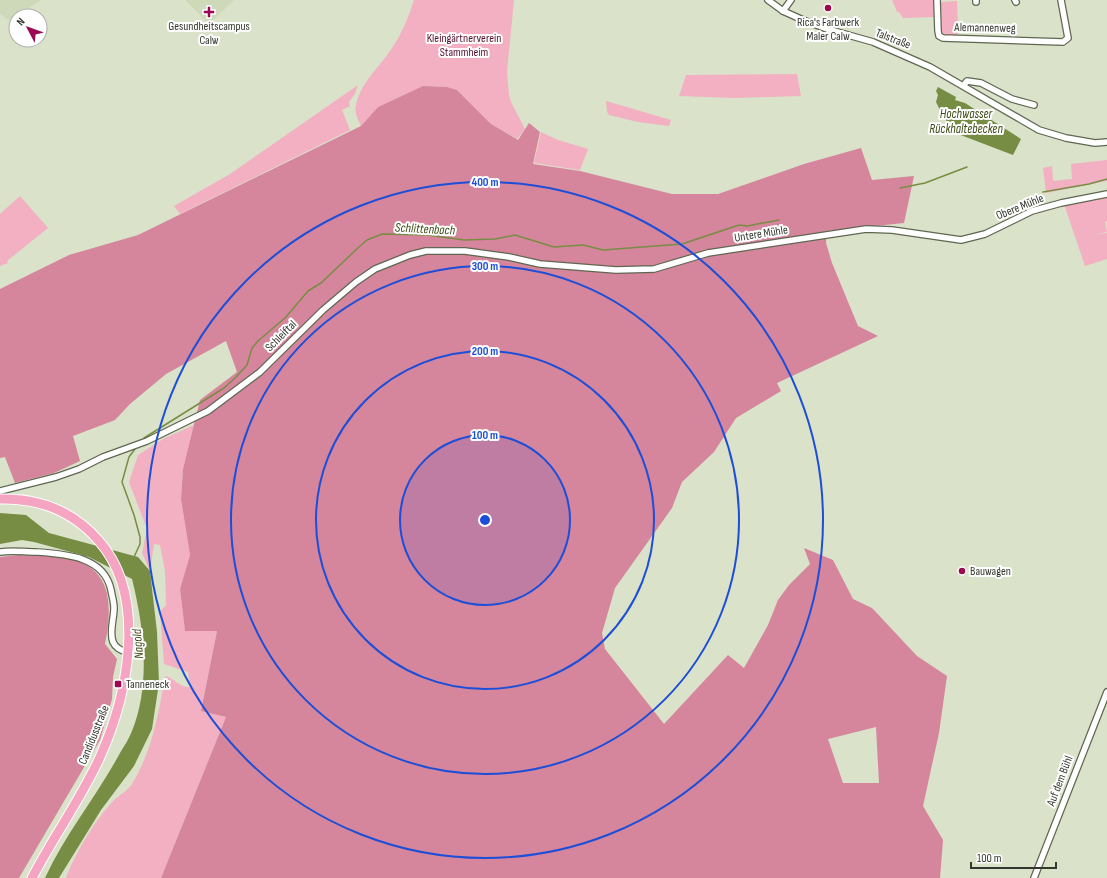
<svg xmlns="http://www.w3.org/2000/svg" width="1107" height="878" font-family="'Sofia Sans Condensed',sans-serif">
<rect width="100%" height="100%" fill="#dae2c9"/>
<g fill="#ced9b9">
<polygon points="0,0 41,0 10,21 0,14"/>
<polygon points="185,0 234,0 209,24"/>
</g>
<g fill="#f3b0c2">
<path d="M 414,0 L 514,0 L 507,72 L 509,95 L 511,102 L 525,129 L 517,139 L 491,124 L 457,90 L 447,87 L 423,86 L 378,107 L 361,126 C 358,120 354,112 356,105 C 361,81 382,65 394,45 C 403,31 409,16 414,0 Z"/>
<polygon points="892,0 934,0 935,17 903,18 899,12 897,12"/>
<polygon points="957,1 958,36 943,35 940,30 940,2"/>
<polygon points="797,74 801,96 734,98 679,96 686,75"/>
<polygon points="358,85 355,94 349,102 350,106 342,110 350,130 180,214 174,206 230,174"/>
<polygon points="606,101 671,120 669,126 638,122 609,115 607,112"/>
<polygon points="541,132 558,140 588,149 580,170 534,163"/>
<polygon points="1107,160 1107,181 1046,193 1043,168 1052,166 1053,181 1072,179 1071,164"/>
<polygon points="1107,195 1107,221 1105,222 1107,232 1094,235 1107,233 1107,259 1085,266 1064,204"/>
<polygon points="20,196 48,228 7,261 8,263 0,266 0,214"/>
<path d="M 194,425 L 183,469 L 181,499 L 190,555 L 180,589 L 185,631 L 217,631 L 201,711 L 226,717 L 161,878 L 66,878 C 76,852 95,820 114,800 C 120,795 128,790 132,784 C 152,751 159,713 165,676 C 176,679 178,687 190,687 L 188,672 L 164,664 L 160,612 L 166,605 L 165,571 L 160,545 L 154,544 L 150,571 L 142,553 L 147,529 L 129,482 L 138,455 L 163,439 Z"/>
</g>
<g fill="#d5859c" fill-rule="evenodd">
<path d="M 423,86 L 447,87 L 457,90 L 491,124 L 518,140 L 529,123 L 540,132 L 533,164 L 580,171 L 672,194 L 718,194 L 804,164 L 861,148 L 872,180 L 914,176 L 904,223 L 827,231 L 826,243 L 832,263 L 858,326 L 878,336 L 777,383 L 781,391 L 736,418 L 714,452 L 682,482 L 672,508 L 615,588 L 602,633 L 605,649 L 664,724 L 728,655 L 744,668 L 768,625 L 778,600 L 789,585 L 810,564 L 804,548 L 833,560 L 853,599 L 872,608 L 917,656 L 947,676 L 939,733 L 923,806 L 943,840 L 940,878 L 161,878 L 226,717 L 201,711 L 217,631 L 185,631 L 180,589 L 190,555 L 181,499 L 183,469 L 200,400 L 237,372 L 226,341 L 166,374 L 130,404 L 115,420 L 73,436 L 80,461 L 54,473 L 15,483 L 5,457 L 0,458 L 0,289 L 69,255 L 138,235 L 361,126 L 378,107 ZM 876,727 L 879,783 L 843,783 L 828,739 Z"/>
<path d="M 19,555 C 35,556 52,555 68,558 C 114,568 112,608 105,644 L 117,659 L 113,677 L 112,699 L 100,740 L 19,878 L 0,878 L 0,557 Z"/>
</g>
<g fill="#788d44">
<polygon points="938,87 956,97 955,100 965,103 1021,139 1013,155 958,134 944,118 936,102 938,95 936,91"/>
<path d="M 0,513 L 26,515 L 49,533 L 138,557 L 150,571 L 157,632 L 159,683 L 152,729 L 134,766 L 101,810 L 59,878 L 45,878 C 65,834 97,796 120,753 C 124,746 129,739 132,731 C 151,684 144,627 132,579 L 89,557 L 34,542 L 22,540 L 0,544 Z"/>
</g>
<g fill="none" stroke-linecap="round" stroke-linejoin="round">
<g stroke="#788d44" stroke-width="1.5">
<polyline points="900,188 925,183 967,167"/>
<polyline points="1043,192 1089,184 1107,179"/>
<polyline points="144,438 224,388 236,377 247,365 252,348 258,341 286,317 308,291 321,283 360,246 367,240 382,234 428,235 464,240 495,239 515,235 554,247 583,245 603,250 682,244 739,225 747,226 779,220"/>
<polyline points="134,557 140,544 140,537 134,515 122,482 129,457 135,449"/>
</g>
<defs>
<g id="street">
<polyline points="768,0 783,11 803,20 827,29 873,42 930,67 1039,130 1066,138 1095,143 1107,142"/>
<polyline points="937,0 938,31 939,36 943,38 1063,42 1068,38 1061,0"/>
<polyline points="1015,0 1016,2"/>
<polyline points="976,2 976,0"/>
<polyline points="783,11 791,0"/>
<polyline points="964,85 967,81 981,83 1012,99 1034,105"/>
<polyline points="0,491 56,477 79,469 103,457 147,441 208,411 260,372 323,310 356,282 375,269 410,255 426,251 465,251 509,257 540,264 616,270 654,269 708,253 866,229 892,230 961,240 985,234 1032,211 1061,203 1107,194"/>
<path d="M 0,552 C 12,550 24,552 36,552 C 65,554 104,556 111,590 C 112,596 114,602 114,608 C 114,619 109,632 113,642 C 115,647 121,651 127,652"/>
<polyline points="1034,878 1107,692"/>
</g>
<path id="primary" d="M 0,499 C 39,498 73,511 99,541 C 148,597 128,695 100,757 C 81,799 53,837 32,878"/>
</defs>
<use href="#street" stroke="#5f6751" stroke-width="8"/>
<use href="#primary" stroke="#fff" stroke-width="11"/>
<use href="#street" stroke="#fff" stroke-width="5.5"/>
<use href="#primary" stroke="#f5a5c1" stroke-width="9"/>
</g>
<circle cx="485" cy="520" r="85" fill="#1d4ed8" fill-opacity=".12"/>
<g fill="none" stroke="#1d4ed8" stroke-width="2">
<circle cx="485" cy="520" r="85"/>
<circle cx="485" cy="520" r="169"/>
<circle cx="485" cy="520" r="254"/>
<circle cx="485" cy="520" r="338"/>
</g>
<g fill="#9d0650" stroke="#fff" stroke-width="1.5">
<circle cx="828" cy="8" r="4"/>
<path d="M207 6h4v4h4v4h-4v4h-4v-4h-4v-4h4z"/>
<circle cx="962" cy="571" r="4"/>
<rect x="114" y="680" width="8" height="8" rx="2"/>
</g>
<g text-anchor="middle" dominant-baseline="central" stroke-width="4" stroke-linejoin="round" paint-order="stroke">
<g font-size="12" fill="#33372d" stroke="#fff">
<text x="828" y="22">Rica's Farbwerk<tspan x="828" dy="14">Maler Calw</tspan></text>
<text x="209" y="26">Gesundheitscampus<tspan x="209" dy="14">Calw</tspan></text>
<text x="970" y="571" text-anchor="start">Bauwagen</text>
<text x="126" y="684" text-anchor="start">Tanneneck</text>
</g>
<g font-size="12" fill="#33372d" stroke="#fff">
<text transform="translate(985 28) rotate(1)">Alemannenweg</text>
<text transform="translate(893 39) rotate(21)">Talstraße</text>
<text transform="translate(1020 207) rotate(-22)">Obere Mühle</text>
<text transform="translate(761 234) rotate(-9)">Untere Mühle</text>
<text transform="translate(281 336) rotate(-45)">Schleiftal</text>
<text transform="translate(94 735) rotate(-68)">Candidusstraße</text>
<text transform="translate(1060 781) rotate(-69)">Auf dem Bühl</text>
</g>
<g font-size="12" fill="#57102d" stroke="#fff">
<text x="464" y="38">Kleingärtnerverein<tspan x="464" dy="14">Stammheim</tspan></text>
</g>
<g font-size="13" font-style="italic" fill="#3c4a13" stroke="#fff">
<text x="966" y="114">Hochwasser<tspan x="966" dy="15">Rückhaltebecken</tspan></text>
<text transform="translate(425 229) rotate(3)">Schlittenbach</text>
<text transform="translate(138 644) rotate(-95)">Nagold</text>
</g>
</g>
<circle cx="485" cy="520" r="6" fill="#1d4ed8" stroke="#fff" stroke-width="2"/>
<g font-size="12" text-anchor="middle" font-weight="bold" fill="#1d4ed8" stroke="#fff" stroke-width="4" stroke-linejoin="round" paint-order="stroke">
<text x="485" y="186">400 m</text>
<text x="485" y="270">300 m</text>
<text x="485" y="355">200 m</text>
<text x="485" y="439">100 m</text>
</g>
<g transform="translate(28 28) rotate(311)"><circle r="19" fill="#ffffff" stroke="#adafab"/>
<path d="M0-3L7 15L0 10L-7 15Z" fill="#9d0650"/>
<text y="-6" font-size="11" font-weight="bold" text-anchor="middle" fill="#33372d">N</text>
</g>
<path d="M971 862v6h85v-6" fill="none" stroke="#33372d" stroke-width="2"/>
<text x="977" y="862" font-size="12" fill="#33372d" stroke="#ffffff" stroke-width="3" paint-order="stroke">100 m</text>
</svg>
